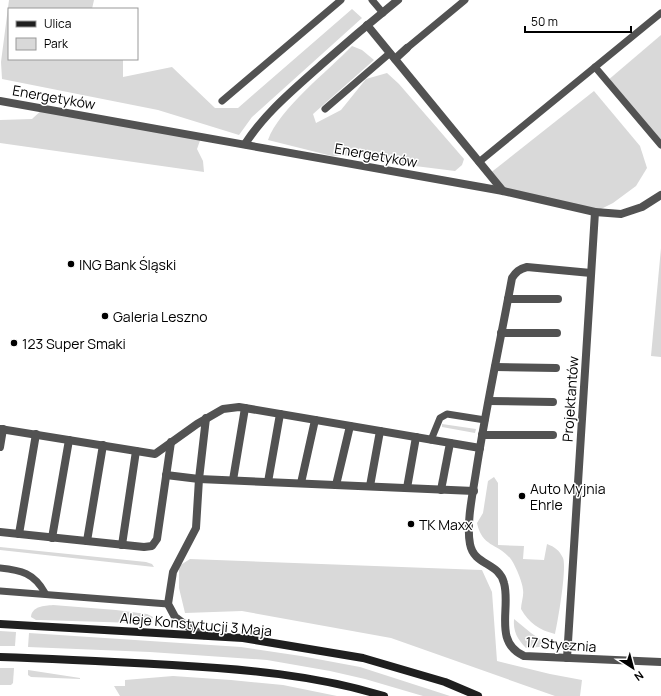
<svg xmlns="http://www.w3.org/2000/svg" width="661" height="696" font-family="Manrope,sans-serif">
<rect width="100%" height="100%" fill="#fff"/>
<g fill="#d9d9d9">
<polygon points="9,0 94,0 92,9 9,9 9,59 123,59 123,77 172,67 215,108 238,108 352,9 362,18 252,117 239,135 158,110 2,79 1,62"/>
<polygon points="661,35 661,145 607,81"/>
<path d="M 352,46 L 362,50 L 374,60 L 313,114 L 316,123 L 341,110 L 366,79 L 387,73 L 399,84 L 464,159 L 462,165 L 455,171 L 415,166 L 361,155 L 332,156 L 268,140 C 279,109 328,71 352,46 Z"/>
<polygon points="594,91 640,146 647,168 636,186 613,203 595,212 503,191 489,174"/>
<polygon points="44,108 202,135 197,149 203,161 204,172 0,143 0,120 32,119"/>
<polygon points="661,248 661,357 651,356"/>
<polygon points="442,424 476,429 475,433 442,427"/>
<path d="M 494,477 L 498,483 L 498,545 L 524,546 L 523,559 L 544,560 L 547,544 C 555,547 559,550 563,558 C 567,568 558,621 555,634 C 539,630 529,623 521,609 C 521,603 524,596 523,590 C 523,583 515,564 510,558 C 497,543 482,547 477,523 L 483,513 L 488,481 Z"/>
<polygon points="0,547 146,562 152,564 154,567 0,550"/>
<polygon points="190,559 482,570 492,592 497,661 550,674 582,680 580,696 555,696 391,638 242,611 185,613 179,588 179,566"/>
<path d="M 53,605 L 116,610 L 147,614 L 153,617 L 152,619 L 148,622 L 136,623 L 40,620 L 36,620 L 31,617 C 32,606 44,606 53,605 Z"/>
<path d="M 514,619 L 531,633 L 547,644 L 539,647 L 526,648 C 517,639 513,631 514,619 Z"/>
<polygon points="0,631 16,632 15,646 0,646"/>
<polygon points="29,633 241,647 301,656 360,667 450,696 423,696 365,679 330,671 267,660 150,652 28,647"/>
<polygon points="0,668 14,668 13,683 11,685 0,685"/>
<polygon points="28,670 80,678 80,679 31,677 28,675"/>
<polygon points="173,676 231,680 283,685 337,696 120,696 114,686 125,686 125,680"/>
</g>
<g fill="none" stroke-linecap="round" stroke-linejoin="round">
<g stroke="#525252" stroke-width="7">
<polyline points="372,0 383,13"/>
<polyline points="407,48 465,0"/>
<polyline points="595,67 661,145"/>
<polyline points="222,101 341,0"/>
<polyline points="325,109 390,53"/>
<polyline points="479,162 661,13"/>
<polyline points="431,440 440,418 447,414 485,420"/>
<path d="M 0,568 C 21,570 34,573 45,593"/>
<polyline points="0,591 168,604"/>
</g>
<g stroke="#525252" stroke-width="8">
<polyline points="367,25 503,191"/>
<polyline points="395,59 407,48"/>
<polyline points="0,101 503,191 595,212 621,214 642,207 661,195"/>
<path d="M 245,144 C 265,113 293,90 321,65 C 346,43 372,21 398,0"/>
<path d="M 591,273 L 527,267 C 519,269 516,272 512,278 C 500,343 486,407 476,472 C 473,492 466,524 470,544 C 474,566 499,562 504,583 C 511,608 493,642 524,656 L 661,662"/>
<polyline points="508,299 558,299"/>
<polyline points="501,333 557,333"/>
<polyline points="495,367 556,368"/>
<polyline points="489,401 553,402"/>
<polyline points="0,429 155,454 197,424 223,409 239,407 480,448"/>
<polyline points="482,435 553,435"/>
<polyline points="0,447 3,429"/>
<polyline points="166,475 199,479 474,491"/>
<polyline points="233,480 245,408"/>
<polyline points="268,482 280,414"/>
<polyline points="301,483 315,420"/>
<polyline points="336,485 350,426"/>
<polyline points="370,486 380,431"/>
<polyline points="407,488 416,437"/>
<polyline points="441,490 450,443"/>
<polyline points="0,532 144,547 152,546 157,539 171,442"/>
<polyline points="19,534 36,434"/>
<polyline points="52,538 69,440"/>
<polyline points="87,541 103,445"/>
<polyline points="122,545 136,451"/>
<polyline points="204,635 191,629 175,617 168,604 173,572 196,528 199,479 206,418"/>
<polyline points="567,658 595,212"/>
</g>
<g stroke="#1f1f1f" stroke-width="8">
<polyline points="0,624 243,638 363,658 445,682 478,696"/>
<path d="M 0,657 C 57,659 115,662 172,665 C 244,669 315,675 384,696"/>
</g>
</g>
<g fill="#000" stroke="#fff" stroke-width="1.5">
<circle cx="71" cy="264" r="4"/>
<circle cx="105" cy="316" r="4"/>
<circle cx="14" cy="343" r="4"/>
<circle cx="522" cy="496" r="4"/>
<circle cx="411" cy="524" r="4"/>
</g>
<g text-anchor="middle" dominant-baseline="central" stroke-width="3" stroke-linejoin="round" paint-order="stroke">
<g font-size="14" fill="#000" stroke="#fff">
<text transform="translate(54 97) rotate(10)">Energetyków</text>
<text transform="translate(376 155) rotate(10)">Energetyków</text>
<text transform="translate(570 399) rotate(-86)">Projektantów</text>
<text transform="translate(196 624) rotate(5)">Aleje Konstytucji 3 Maja</text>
<text transform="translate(561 644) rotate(4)">17 Stycznia</text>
</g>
<g font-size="14" fill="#000" stroke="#fff" text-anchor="start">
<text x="79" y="264">ING Bank Śląski</text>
<text x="113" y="316">Galeria Leszno</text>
<text x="22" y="343">123 Super Smaki</text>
<text x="530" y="488">Auto Myjnia<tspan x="530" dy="16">Ehrle</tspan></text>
<text x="419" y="524">TK Maxx</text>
</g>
</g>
<rect x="8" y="8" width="130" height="52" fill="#ffffff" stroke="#999999"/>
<rect x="16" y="21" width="20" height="6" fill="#1f1f1f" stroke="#999999"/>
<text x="44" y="28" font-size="12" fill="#000000">Ulica</text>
<rect x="16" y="38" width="20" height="12" fill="#d9d9d9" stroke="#999999"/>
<text x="44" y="48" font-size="12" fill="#000000">Park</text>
<g transform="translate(633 668) rotate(144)" stroke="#ffffff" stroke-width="3" paint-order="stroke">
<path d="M0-3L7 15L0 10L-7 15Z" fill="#000000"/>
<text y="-6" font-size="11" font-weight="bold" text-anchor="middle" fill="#000000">N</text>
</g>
<path d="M525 26v6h106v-6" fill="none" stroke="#000000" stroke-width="2"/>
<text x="531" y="26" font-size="12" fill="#000000" stroke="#ffffff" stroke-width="3" paint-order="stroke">50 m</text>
</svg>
